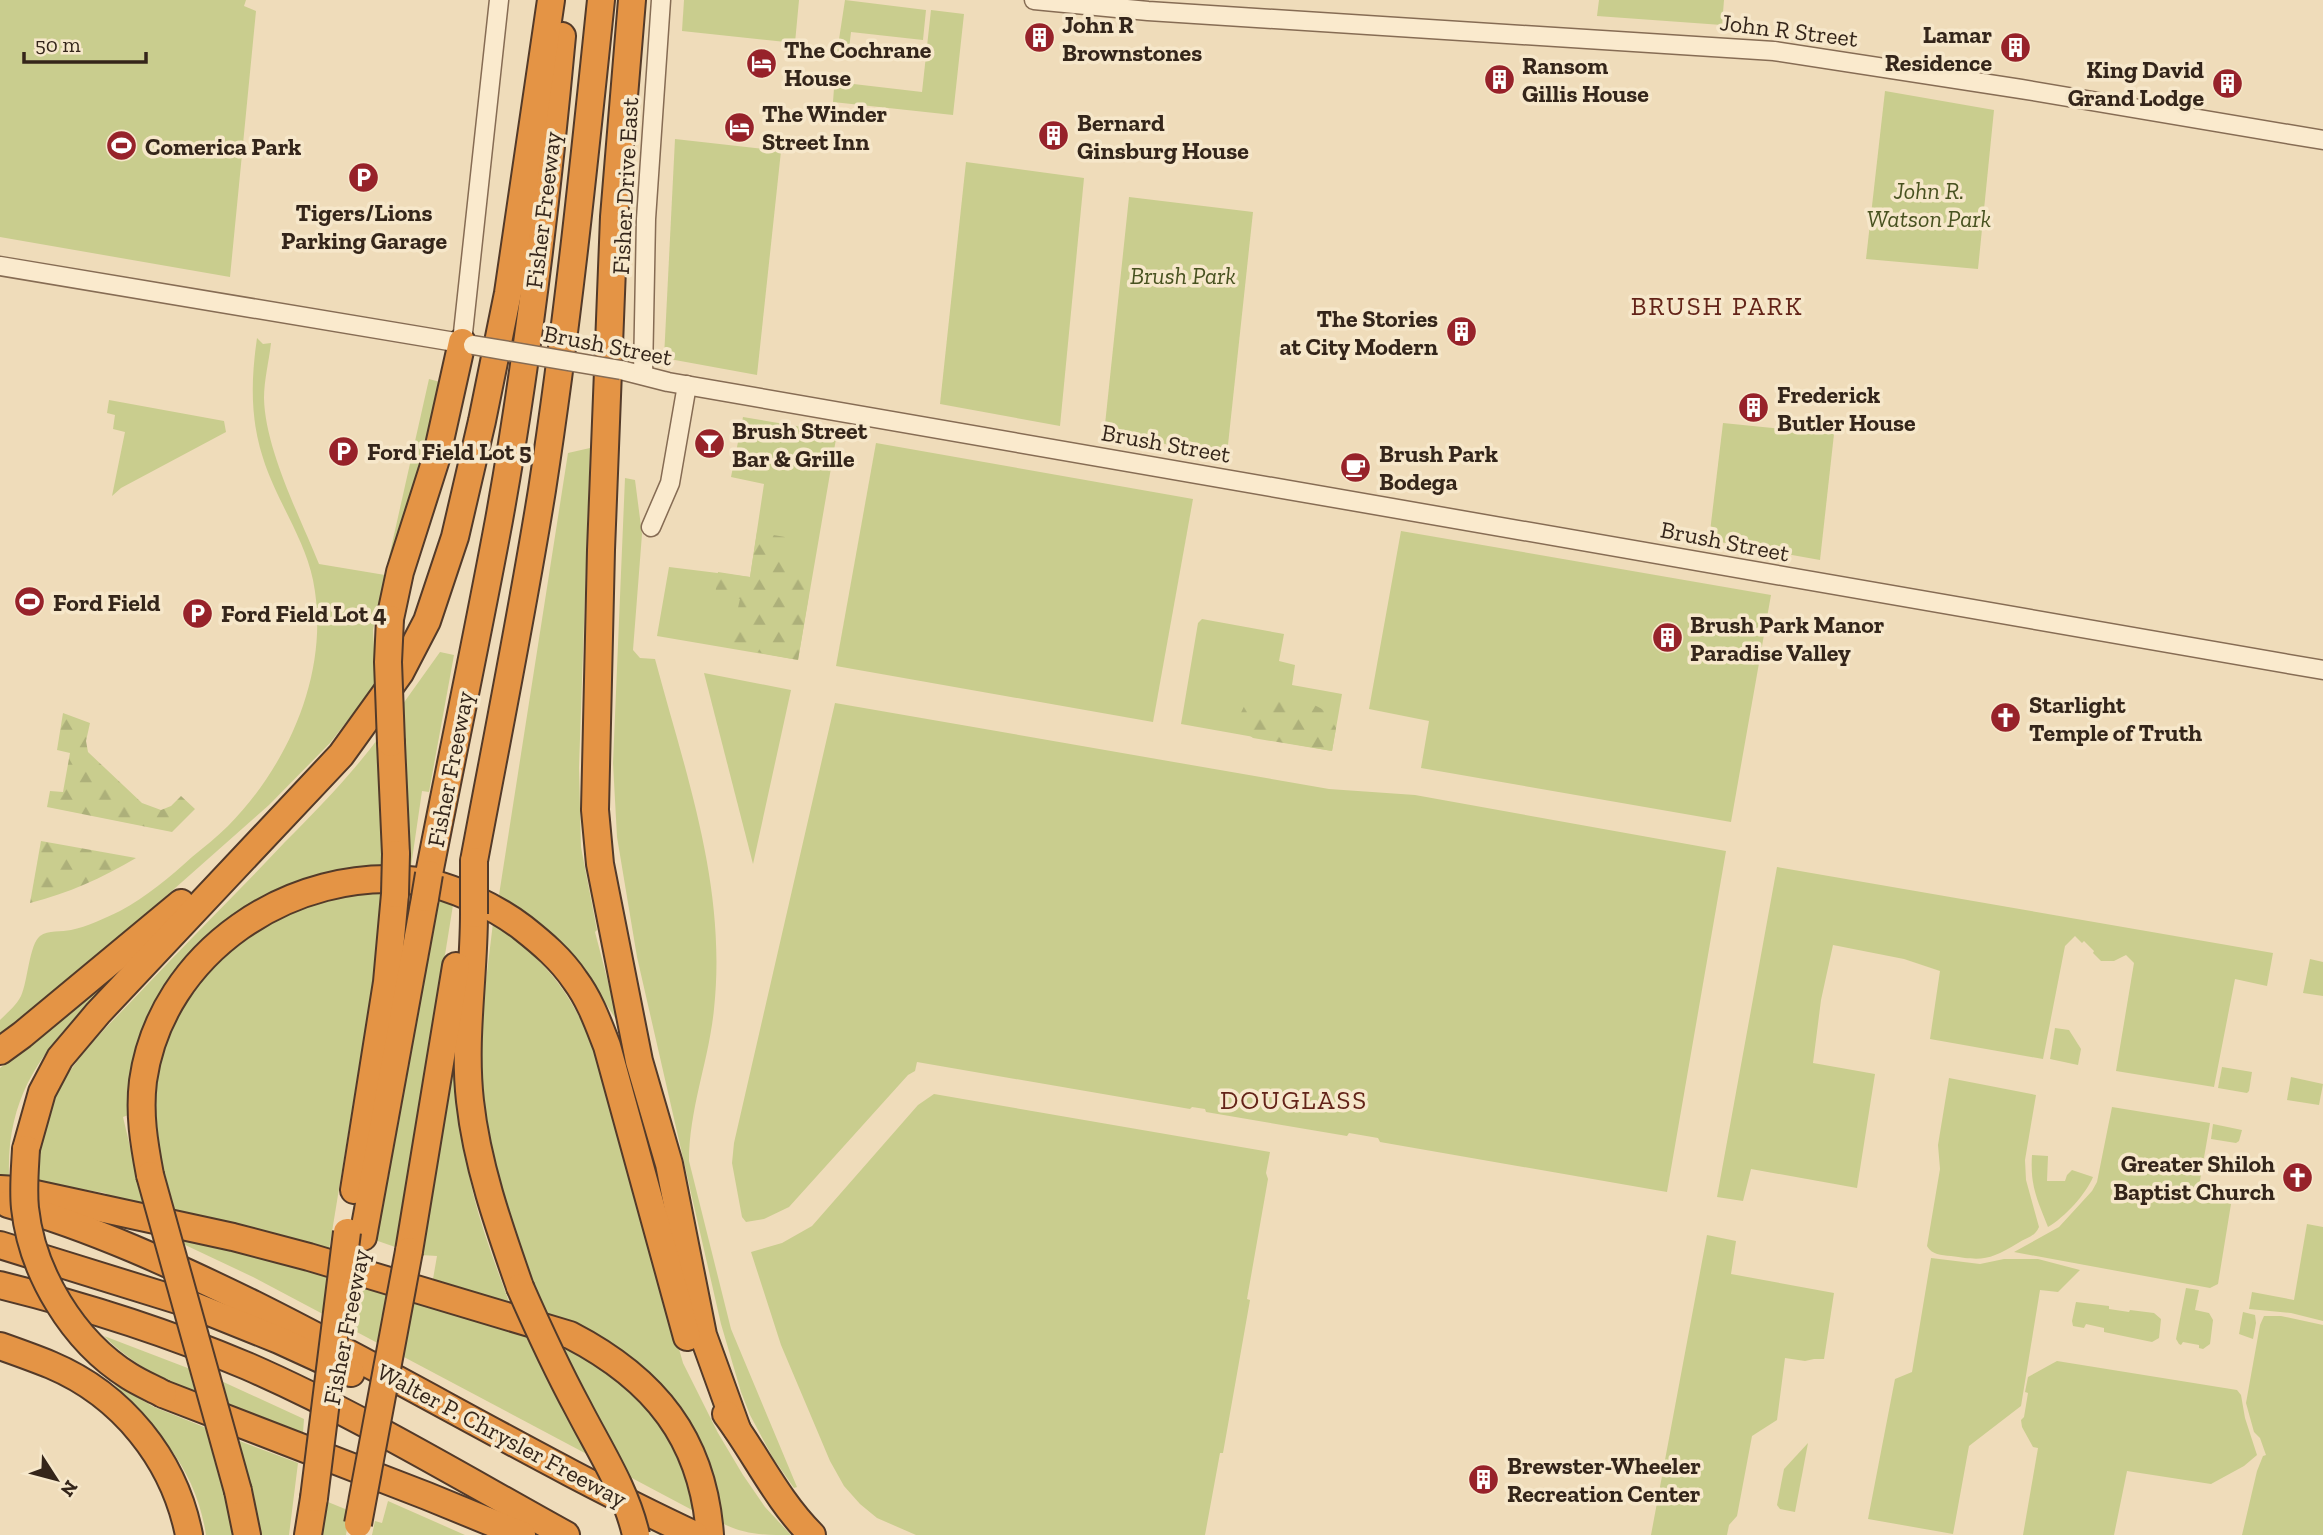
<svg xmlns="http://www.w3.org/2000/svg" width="2323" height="1535" font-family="'Zilla Slab',serif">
<defs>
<pattern id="forest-firs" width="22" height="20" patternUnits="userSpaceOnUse" patternTransform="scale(1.75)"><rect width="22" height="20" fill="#c9cd8e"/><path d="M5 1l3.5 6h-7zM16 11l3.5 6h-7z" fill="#adb07a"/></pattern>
</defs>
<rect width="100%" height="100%" fill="#efdcba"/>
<g fill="#c9cd8e">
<polygon points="0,0 246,0 244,6 256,11 230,277 0,237"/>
<polygon points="684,0 799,0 795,43 682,31"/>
<polygon points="845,0 926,10 923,40 851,32 848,58 836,59"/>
<polygon points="1599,0 1724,0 1722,25 1597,16"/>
<polygon points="931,10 964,14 953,115 833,102 835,74 846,73 845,83 922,92"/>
<polygon points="1885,91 1994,110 1978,269 1866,259"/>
<polygon points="675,139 781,151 757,375 664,358"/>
<polygon points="966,162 1084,178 1060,426 940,404"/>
<polygon points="1129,197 1253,212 1227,454 1104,434"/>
<path d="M 257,338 L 263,344 L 271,343 C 269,361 264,380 264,398 C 265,449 300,517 319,564 L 385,575 L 429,379 L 440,382 L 412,493 L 377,612 L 373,630 L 376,684 L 330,743 L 269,805 L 95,959 L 0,1036 L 0,1020 C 8,1012 16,1006 21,996 C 28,981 29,945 40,936 C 48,930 62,932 71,930 C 87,927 105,918 120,911 C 146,897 170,877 192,857 C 204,847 217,837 228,826 C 290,763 331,669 313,580 C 304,537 276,500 263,458 C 250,418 251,379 257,338 Z"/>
<polygon points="109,400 224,421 226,432 121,488 112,496 125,432 113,429 115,415 107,413"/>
<polygon points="743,417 837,433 798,660 657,636 669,567 750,577 764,484 731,477"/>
<polygon points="1723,423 1834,434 1820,560 1709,540"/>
<polygon points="876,443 1193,499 1153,722 836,666"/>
<polygon points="590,448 579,768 581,847 597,930 595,932 619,1024 592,982 538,923 499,895 568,453"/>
<path d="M 625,478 L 635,480 L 642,534 L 633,650 L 640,658 L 655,659 C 686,775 727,887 714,1009 C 709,1060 689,1109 689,1161 L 731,1329 L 797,1487 L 794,1488 L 773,1458 L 750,1415 L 741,1392 L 721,1324 L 637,957 L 617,837 L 613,763 Z"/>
<polygon points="1401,531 1771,595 1731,822 1421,768 1429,721 1369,709"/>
<polygon points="1202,619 1284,634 1279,661 1295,665 1292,685 1342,694 1332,751 1181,724 1198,623"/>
<polygon points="440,652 454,655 429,792 422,791 407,894 400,708"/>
<polygon points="704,673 791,690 753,864"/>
<polygon points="835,703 1329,789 1415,795 1726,851 1667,1192 1380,1142 1378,1138 1349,1133 1347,1136 1206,1112 1205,1109 1192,1107 1190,1109 917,1062 915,1071 908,1075 789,1207 764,1219 746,1222 742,1217 732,1163 734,1143"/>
<path d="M 380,736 L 385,868 L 340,870 L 290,884 L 262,897 L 237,913 L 203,942 L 131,1114 L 123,1117 L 144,1206 L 112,1198 L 105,1193 L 37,1182 C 39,1153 43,1121 56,1094 C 77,1054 113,1021 144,988 C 190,939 238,892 284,843 C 318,809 351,775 380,736 Z"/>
<polygon points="1777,867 2273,953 2267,986 2235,979 2214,1087 2116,1071 2134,963 2126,955 2114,961 2101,961 2093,953 2094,951 2084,941 2082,943 2075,936 2065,946 2043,1059 1930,1039 1940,971 1904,959 1833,945 1821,1000 1813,1063 1875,1074 1857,1188 1751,1169 1743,1201 1717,1197"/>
<polygon points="383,891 382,926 329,1250 173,1215 156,1169 153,1114 155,1089 161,1057 170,1031 184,1005 218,958 268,922 330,897"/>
<polygon points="438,900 453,905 398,1248 375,1240"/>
<path d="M 493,923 C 545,960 570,990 594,1049 L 683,1363 L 718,1433 L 743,1475 L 765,1507 L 791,1535 C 765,1535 743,1535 720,1522 L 698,1443 L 542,1314 L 504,1211 L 483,1112 L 480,1074 L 482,989 L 485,989 Z"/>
<polygon points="2310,959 2323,962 2323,996 2303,993"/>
<path d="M 114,974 L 115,976 C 55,1038 6,1083 9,1176 L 0,1175 L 0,1068 L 45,1034 Z"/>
<polygon points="2055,1028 2069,1030 2081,1049 2078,1065 2050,1059"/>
<polygon points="2222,1067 2252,1072 2249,1091 2247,1093 2218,1088"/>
<path d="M 450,1074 L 457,1074 C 460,1114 464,1154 473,1193 C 482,1230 496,1266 509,1302 L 433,1279 L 437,1256 L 421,1255 Z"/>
<polygon points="2291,1077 2323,1084 2319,1105 2287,1100"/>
<path d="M 1949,1078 L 2036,1095 L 2025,1160 L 2026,1180 L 2039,1227 C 2035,1237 2026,1238 2018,1243 C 1990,1260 1983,1261 1951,1256 C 1941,1255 1932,1255 1927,1246 L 1940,1169 L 1938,1145 Z"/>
<polygon points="934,1094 1270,1152 1266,1173 1268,1179 1247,1299 1250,1300 1223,1453 1220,1453 1205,1535 916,1535 877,1518 860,1504 844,1486 830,1461 781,1345 751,1252 782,1243 812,1226 918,1105"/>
<polygon points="2112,1107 2210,1123 2197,1198 2231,1204 2218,1284 2210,1288 2014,1252 2059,1227 2092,1191 2097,1182"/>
<polygon points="2213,1124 2242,1130 2239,1141 2236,1143 2211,1139"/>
<path d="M 2032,1155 L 2048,1156 L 2047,1181 L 2065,1181 L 2067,1175 L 2072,1170 L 2093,1177 C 2086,1194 2065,1217 2048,1227 C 2037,1199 2030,1186 2032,1155 Z"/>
<polygon points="2307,1224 2323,1227 2323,1321 2291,1313 2249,1309 2252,1292 2294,1300"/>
<path d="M 177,1233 L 555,1341 C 634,1381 674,1423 694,1511 L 253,1277 L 181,1243 Z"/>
<polygon points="1707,1235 1736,1241 1731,1274 1834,1293 1824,1359 1814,1359 1805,1361 1785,1358 1777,1420 1752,1436 1737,1516 1729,1525 1727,1535 1651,1535"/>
<polygon points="1931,1258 1980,1264 2004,1259 2038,1259 2080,1270 2058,1292 2040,1290 2021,1406 1969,1446 1953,1534 1868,1519 1895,1379 1912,1372"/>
<polygon points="2186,1288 2199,1290 2195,1310 2209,1313 2213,1320 2210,1344 2203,1349 2199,1348 2199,1345 2183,1342 2181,1345 2179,1344 2176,1339"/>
<polygon points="2076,1302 2109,1306 2109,1309 2129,1312 2130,1310 2154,1313 2161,1319 2159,1338 2152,1342 2104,1332 2104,1328 2086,1324 2084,1328 2073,1326 2072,1321"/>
<polygon points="2243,1312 2255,1315 2256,1323 2253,1339 2239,1334"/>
<polygon points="2264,1316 2281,1316 2323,1325 2323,1535 2242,1535 2257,1471 2263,1456 2266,1455 2260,1438 2254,1432 2246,1403 2260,1325"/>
<path d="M 104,1336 L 219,1380 L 304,1419 L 303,1433 C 235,1408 156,1389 104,1336 Z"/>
<polygon points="2057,1361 2237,1390 2241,1395 2245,1418 2257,1455 2244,1466 2211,1484 2127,1471 2114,1535 2023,1535 2038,1448 2033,1447 2022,1427 2021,1420 2024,1417 2028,1393 2025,1392 2028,1377"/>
<path d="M 113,1383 L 154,1407 L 209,1429 L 225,1487 L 234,1535 L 206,1535 C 196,1468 157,1429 113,1383 Z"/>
<polygon points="237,1440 298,1463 289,1535 257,1535"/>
<polygon points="1808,1443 1795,1512 1780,1509 1777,1505 1784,1469"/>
<polygon points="388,1501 465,1535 372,1535 375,1521 382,1523"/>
<polygon points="328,1502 350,1511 346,1535 322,1535"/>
</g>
<g fill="url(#forest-firs)">
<polygon points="757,532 785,537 793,550 788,558 799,571 809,594 798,660 729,647 740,599 715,596 718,572 750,577"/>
<path d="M 1249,696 C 1269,696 1313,698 1327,713 C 1330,717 1333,723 1336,728 L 1332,751 L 1253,738 L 1241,729 L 1237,721 Z"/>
<polygon points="63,713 90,723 86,741 88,752 142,803 161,810 171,806 181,796 195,809 172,832 47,807 50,791 63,792 70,753 57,750"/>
<path d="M 41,841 L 136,858 C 102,878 69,893 30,903 Z"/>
</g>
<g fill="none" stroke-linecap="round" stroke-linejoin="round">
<defs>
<g id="tertiary">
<polyline points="1034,0 1148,11 1774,51 2021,89 2323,140"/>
<polyline points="0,266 473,345"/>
<polyline points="462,342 499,0"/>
<polyline points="621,370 668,382 2323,670"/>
<polyline points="643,375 646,219 661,0"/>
<polyline points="651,527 670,483 687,385"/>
</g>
<g id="motorway">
<polyline points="632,0 614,217 601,550 595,810 600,864 639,1061 669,1164 703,1335 737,1429"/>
<polyline points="390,619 400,572 436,459 462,342"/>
<polyline points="391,743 396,854"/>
<path d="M 474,861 C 497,738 522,614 542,490 C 567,328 584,164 601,0"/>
<path d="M 429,874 C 452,756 477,638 499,520 C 528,360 547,198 562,36"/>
<path d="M 474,914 C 474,976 463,1039 470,1101 C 477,1165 499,1227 520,1287"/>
<polyline points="0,1051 22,1035 181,903"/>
<polyline points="26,1149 42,1092 60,1058 98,1013 341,755 400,673 427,621 455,537 482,421 508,293 551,0"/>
<path d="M 150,1175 C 144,1143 139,1114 143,1081 C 161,952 292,865 418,881 C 451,885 497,908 523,928 C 542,943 561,959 575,980 C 590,1000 598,1023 607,1046 L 687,1337"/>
<path d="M 0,1189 L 17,1190 L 233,1237 L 309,1257 L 570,1335 C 655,1379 703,1439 710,1535"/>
<polyline points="354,1190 387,982 395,894"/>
<path d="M 8,1204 C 93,1228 173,1265 253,1304 C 402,1378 545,1465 695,1535"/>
<polyline points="363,1237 425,898"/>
<polyline points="0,1245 187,1303 279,1340 351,1373"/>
<polyline points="409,1251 456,966"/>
<path d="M 0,1285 C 85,1306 167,1332 247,1366 C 357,1414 461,1477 566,1535"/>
<path d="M 0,1346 C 17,1352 34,1358 51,1365 C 122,1395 174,1459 189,1535"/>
<polyline points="163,1394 427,1496 522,1535"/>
<path d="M 726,1414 C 756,1454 776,1499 812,1535"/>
<polyline points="238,1491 247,1535"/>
<polyline points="308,1535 314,1498"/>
</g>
</defs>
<use href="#tertiary" stroke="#866c54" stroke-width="21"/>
<use href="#motorway" stroke="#533a29" stroke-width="30"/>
<use href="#tertiary" stroke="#faeacd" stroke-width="18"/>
<use href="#motorway" stroke="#e49445" stroke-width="26"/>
<defs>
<polyline id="tertiary-bridge" points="473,345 621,370"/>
<g id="motorway-bridge">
<polyline points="390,619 388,662 391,743"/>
<polyline points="395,894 396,854"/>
<polyline points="425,898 429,874"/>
<polyline points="474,914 474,861"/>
<path d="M 26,1149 C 25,1168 23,1189 25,1208 C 32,1273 73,1341 129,1376 C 140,1383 152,1388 163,1394"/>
<polyline points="150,1175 238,1491"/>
<path d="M 520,1287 C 538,1328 557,1369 578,1408 C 599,1449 626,1490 636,1535"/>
<polyline points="314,1498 347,1232"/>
<polyline points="358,1524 409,1251"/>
</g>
</defs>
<use href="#tertiary-bridge" stroke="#866c54" stroke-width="21" stroke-linecap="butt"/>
<use href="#motorway-bridge" stroke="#533a29" stroke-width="30" stroke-linecap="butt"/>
<use href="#tertiary-bridge" stroke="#faeacd" stroke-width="18"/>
<use href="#motorway-bridge" stroke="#e49445" stroke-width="26"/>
</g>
<defs>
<symbol id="building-disc" viewBox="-11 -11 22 22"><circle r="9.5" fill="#97222a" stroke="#f6e7ca"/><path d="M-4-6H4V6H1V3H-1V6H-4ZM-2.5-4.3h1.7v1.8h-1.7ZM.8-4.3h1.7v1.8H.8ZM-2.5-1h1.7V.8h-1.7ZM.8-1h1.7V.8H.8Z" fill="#fff"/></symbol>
<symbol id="hotel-disc" viewBox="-11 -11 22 22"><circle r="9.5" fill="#97222a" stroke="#f6e7ca"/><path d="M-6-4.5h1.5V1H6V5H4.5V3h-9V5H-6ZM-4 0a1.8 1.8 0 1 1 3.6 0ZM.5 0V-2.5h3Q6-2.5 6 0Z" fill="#fff"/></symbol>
<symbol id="stadium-disc" viewBox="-11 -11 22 22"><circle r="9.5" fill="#97222a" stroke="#f6e7ca"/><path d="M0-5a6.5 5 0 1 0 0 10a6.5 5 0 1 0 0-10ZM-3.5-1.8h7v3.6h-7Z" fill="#fff"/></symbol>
<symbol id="parking-disc" viewBox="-11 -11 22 22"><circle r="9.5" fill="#97222a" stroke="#f6e7ca"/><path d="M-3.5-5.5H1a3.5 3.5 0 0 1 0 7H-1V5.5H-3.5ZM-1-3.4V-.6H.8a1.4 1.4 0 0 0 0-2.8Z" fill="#fff"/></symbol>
<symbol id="bar-disc" viewBox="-11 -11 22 22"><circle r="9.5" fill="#97222a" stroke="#f6e7ca"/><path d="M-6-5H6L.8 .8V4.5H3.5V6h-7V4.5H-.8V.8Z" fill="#fff"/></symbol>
<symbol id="cafe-disc" viewBox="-11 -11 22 22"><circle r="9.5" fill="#97222a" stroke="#f6e7ca"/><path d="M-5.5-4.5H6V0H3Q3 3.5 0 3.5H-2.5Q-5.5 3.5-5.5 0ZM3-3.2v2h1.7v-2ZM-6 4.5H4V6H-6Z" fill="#fff"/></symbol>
<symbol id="church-disc" viewBox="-11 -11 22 22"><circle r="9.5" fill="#97222a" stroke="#f6e7ca"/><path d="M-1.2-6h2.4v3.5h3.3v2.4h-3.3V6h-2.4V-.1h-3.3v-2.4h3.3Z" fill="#fff"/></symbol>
</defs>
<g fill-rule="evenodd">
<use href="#building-disc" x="1022" y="20" width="35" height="35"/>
<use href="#building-disc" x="1998" y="30" width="35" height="35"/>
<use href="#hotel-disc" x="744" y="46" width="35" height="35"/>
<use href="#building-disc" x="1482" y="62" width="35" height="35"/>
<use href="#building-disc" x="2210" y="66" width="35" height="35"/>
<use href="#hotel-disc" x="722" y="110" width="35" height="35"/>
<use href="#building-disc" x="1036" y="118" width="35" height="35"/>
<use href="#stadium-disc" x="104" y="128" width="35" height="35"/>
<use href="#parking-disc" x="346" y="160" width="35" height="35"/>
<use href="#building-disc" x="1444" y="314" width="35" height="35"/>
<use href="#building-disc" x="1736" y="390" width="35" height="35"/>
<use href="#bar-disc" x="692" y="426" width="35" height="35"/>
<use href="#parking-disc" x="326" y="434" width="35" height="35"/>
<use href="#cafe-disc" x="1338" y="450" width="35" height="35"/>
<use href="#stadium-disc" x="12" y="584" width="35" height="35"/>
<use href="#parking-disc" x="180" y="596" width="35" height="35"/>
<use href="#building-disc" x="1650" y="620" width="35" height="35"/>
<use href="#church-disc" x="1988" y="700" width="35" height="35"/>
<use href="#church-disc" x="2280" y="1160" width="35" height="35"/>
<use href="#building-disc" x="1466" y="1462" width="35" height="35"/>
</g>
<g text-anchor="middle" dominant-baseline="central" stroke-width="7" stroke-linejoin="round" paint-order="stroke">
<g font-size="24" font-weight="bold" fill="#34251a" stroke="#f6e7ca" text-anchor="start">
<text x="1062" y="24">John R<tspan x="1062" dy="28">Brownstones</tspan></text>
<text x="1992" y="34" text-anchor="end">Lamar<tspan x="1992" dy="28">Residence</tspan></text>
<text x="784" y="49">The Cochrane<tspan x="784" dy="28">House</tspan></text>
<text x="1522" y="65">Ransom<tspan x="1522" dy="28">Gillis House</tspan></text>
<text x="2204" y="69" text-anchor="end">King David<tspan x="2204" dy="28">Grand Lodge</tspan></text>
<text x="762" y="113">The Winder<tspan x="762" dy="28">Street Inn</tspan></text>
<text x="1077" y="122">Bernard<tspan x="1077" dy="28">Ginsburg House</tspan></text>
<text x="145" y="146">Comerica Park</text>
<text x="364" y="212" text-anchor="middle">Tigers/Lions<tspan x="364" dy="28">Parking Garage</tspan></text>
<text x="1438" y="318" text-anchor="end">The Stories<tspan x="1438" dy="28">at City Modern</tspan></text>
<text x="1777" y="394">Frederick<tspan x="1777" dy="28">Butler House</tspan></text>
<text x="732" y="430">Brush Street<tspan x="732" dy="28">Bar &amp; Grille</tspan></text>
<text x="367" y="451">Ford Field Lot 5</text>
<text x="1379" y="453">Brush Park<tspan x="1379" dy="28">Bodega</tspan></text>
<text x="53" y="602">Ford Field</text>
<text x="221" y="613">Ford Field Lot 4</text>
<text x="1690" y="624">Brush Park Manor<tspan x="1690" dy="28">Paradise Valley</tspan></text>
<text x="2029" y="704">Starlight<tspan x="2029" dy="28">Temple of Truth</tspan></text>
<text x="2275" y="1163" text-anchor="end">Greater Shiloh<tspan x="2275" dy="28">Baptist Church</tspan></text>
<text x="1507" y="1465">Brewster-Wheeler<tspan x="1507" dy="28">Recreation Center</tspan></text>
</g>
<g font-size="24" fill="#34251a" stroke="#f6e7ca">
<text transform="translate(1789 30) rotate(7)">John R Street</text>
<text transform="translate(625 186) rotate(-87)">Fisher Drive East</text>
<text transform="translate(543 210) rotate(-83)">Fisher Freeway</text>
<text transform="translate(608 345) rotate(11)">Brush Street</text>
<text transform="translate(1166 443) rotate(10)">Brush Street</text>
<text transform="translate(1725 541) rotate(11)">Brush Street</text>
<text transform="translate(450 769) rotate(-79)">Fisher Freeway</text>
<text transform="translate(346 1327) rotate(-79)">Fisher Freeway</text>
<text transform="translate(502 1435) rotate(28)">Walter P. Chrysler Freeway</text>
</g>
<g font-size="24" font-style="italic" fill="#485220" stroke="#f6e7ca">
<text x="1929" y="190">John R.<tspan x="1929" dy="28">Watson Park</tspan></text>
<text x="1183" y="275">Brush Park</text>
</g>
<g font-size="26" letter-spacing="2" fill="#632318" stroke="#f6e7ca">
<text x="1717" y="306">BRUSH PARK</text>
<text x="1294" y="1100">DOUGLASS</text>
</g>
</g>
<g transform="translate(56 1479) rotate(126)" stroke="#f6e7ca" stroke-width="5" paint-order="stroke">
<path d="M0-5L12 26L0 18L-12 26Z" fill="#34251a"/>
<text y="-10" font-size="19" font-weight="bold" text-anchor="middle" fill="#34251a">N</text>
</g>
<path d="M24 52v10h122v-10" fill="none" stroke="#34251a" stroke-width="3.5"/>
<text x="35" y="52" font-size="21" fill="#34251a" stroke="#f6e7ca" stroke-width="5" paint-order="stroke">50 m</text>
</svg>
